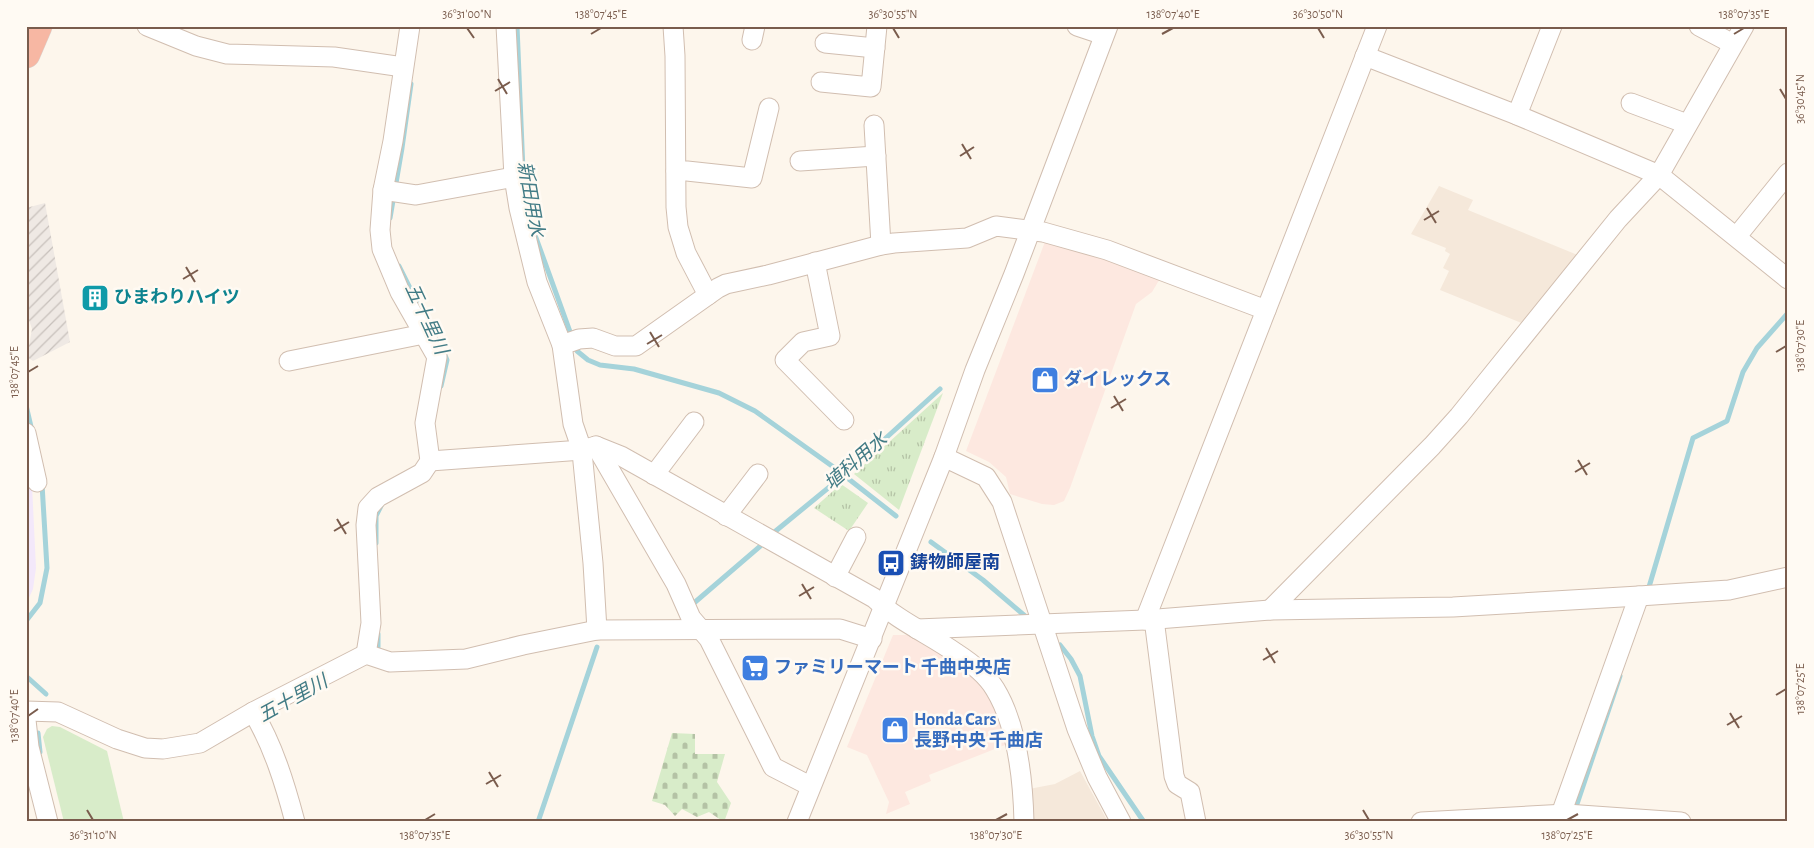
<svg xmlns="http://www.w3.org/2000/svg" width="1814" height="848" font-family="'Alegreya Sans','Noto Sans JP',sans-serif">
<defs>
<pattern id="industrial-furrows" width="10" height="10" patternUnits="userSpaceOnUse" patternTransform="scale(1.25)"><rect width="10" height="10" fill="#efe9e4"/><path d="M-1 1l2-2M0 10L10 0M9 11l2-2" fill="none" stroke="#c7c0bb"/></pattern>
<pattern id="grass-tufts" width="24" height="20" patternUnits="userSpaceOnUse" patternTransform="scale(1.25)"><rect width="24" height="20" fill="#d8ecc9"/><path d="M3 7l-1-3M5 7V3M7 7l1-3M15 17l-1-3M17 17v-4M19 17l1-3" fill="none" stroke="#b4c2a5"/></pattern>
<pattern id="cemetery-stones" width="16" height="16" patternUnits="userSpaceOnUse" patternTransform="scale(1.25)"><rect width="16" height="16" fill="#d8ecc9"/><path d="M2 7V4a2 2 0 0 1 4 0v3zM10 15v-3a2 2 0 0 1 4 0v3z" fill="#b4c2a5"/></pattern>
</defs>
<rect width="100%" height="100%" fill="#fdf6ec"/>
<g fill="#f5e8da">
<polygon points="1439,186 1473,200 1468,210 1580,256 1524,324 1440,290 1449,271 1443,268 1450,254 1445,251 1446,248 1411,234"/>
<polygon points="1080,771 1108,822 1031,822 1029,789 1055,784"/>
</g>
<g fill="#fde8e0">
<polygon points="1046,239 1161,277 1152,292 1136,304 1070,488 1064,501 1054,505 1042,504 1010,494 1006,477 989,462 966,451"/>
<polygon points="893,635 913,635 977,677 989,692 1010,743 929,775 931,781 905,792 910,804 886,814 889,802 867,755 847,747"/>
</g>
<polygon fill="url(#industrial-furrows)" points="45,203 70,342 33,361 27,357 32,329 26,311 26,208"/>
<polygon fill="#f3e8fa" points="26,455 32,485 36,568 33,589 26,604"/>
<g fill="url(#grass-tufts)">
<polygon points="943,393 899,510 854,474"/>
<polygon points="841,484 868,503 849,531 814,508"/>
</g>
<polygon fill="url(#cemetery-stones)" points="672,733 695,734 695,754 725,754 717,782 731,803 724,822 709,812 697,817 682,809 675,816 665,805 652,801"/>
<polygon fill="#d8ecc9" points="52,726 60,727 107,751 124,822 64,822 43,737 47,729"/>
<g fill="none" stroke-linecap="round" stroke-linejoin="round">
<g stroke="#a5d3da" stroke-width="5">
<polyline points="517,26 523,171"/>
<polyline points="524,179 531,217"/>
<polyline points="390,218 402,148 411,84"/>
<polyline points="535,235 577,351 588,360 600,365 634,369 719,393 755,411 832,466 896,516"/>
<polyline points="399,266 421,310"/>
<polyline points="441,386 447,360 444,353"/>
<polyline points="26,405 32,431"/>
<polyline points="772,534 855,466 940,389"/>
<polyline points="931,542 983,580 1025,616"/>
<polyline points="376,543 376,516 381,506"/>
<polyline points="1649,587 1693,438 1727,421 1743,372 1757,348 1788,313"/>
<polyline points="694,603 764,543"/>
<polyline points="26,621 40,603 47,568 42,484"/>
<polyline points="1060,645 1071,659 1080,676 1092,736 1099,756 1144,822"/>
<polyline points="373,651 378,647 378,634"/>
<polyline points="26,676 46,694"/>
<polyline points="38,733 40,752"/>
<polyline points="1575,810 1620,676"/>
<polyline points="538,822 597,647"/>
</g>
<defs>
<g id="minor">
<polyline points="147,26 196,46 227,54 334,57 403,67"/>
<polyline points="506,26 514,177"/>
<polyline points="673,26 675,56 676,207 678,227 686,253 708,295"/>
<polyline points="1077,26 1104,35"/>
<polyline points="1699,26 1733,44"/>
<polyline points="752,40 755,26"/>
<polyline points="825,43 875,48"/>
<polyline points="1365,56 1517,115 1659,175 1788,279"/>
<polyline points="821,82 871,87 877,26"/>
<polyline points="1631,103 1687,124"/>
<polyline points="1517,115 1552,26"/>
<polyline points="874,125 881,245"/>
<polyline points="800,161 876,156"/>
<polyline points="676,171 687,171 752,178 769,108"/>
<polyline points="383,190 416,195 514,177 519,208 537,282 562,345"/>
<polyline points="1737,236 1788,173"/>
<polyline points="815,262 830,336 803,342 785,360 844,420"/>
<polyline points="289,361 424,334"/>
<polyline points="26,433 37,482"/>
<polyline points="596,446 676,584 691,618 709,639 773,767 810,786"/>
<polyline points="944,457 986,477 1002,502 1077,729 1097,777 1121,822"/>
<path d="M 430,461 L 582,450 L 596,446 L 621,456 L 874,598 C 898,621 929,634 956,653 C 970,662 986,674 995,689 C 1017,725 1023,780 1024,822"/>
<polyline points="654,475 694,422"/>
<polyline points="726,516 758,474"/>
<polyline points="835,577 856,537"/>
<polyline points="1270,610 1432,446 1459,416 1618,219 1659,175 1744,26"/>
<polyline points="1154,619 1174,776 1177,784 1190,792 1196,822"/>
<polyline points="1145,620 1377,26"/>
<polyline points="917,629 1145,620 1270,610 1453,607 1639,596 1729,590 1788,577"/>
<polyline points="597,630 593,563 583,462 582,450 573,424 562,345 579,339 593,338 615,346 636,346 718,288 726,284 768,275 881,245 894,243 967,238 996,226 1043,232 1107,250 1266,310"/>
<polyline points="366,654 371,623 366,525 368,508 378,497 422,473 430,461 425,423 437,357 400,292 382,249 380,230 383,190 393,141 410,26"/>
<polyline points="26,711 58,712 117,739 145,748 163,749 200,743 253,712 366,654 390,662 466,659 523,645 597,630 840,629 872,639"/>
<path d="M 253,712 C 273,745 285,784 295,822"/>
<polyline points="26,720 29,747 48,822"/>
<polyline points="1561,814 1639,596"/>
<polyline points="797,822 944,457 975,370 1014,274 1108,26"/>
<polyline points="1421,822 1566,814 1681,822"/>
</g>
<polyline id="highway" points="26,54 38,26"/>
</defs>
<use href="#minor" stroke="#d1beb0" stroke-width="21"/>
<use href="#highway" stroke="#dad1cd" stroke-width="29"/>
<use href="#minor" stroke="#fff" stroke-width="19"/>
<use href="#highway" stroke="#f7b7a3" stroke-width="28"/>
</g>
<path fill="none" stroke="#7a5c4d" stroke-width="2" d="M 467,28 L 474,38M 893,28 L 899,38M 1318,28 L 1324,38M 591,34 L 601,28M 1162,34 L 1173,28M 1734,34 L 1744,28M 498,79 L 507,94M 1780,89 L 1786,99M 495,91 L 510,82M 962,144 L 971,159M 960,156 L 974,147M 1427,208 L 1436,223M 1424,220 L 1439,211M 186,267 L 195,282M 183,279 L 198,270M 650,332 L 659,347M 647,344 L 662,335M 1776,352 L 1786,346M 28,372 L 38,366M 1114,396 L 1123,411M 1111,408 L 1126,399M 1578,460 L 1587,475M 1575,472 L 1590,463M 337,519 L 346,534M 334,531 L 349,522M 802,584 L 811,599M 799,596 L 814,587M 1266,648 L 1275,663M 1263,660 L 1278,651M 1776,695 L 1786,689M 1730,713 L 1739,728M 28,716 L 38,709M 1727,725 L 1742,716M 489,772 L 498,787M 486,784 L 501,775M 87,810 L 93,820M 1363,810 L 1369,820M 425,820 L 435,814M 996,820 L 1007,814M 1567,820 L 1578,814"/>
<defs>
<symbol id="building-square" viewBox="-11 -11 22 22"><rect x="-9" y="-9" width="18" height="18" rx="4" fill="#0f9aa8" stroke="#fffaf3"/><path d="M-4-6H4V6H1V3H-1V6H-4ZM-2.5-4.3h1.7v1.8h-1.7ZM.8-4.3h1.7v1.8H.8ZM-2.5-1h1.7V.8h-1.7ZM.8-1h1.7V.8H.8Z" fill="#fff"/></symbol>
<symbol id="shop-square" viewBox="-11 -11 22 22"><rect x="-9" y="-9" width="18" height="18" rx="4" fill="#3f7fe0" stroke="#fffaf3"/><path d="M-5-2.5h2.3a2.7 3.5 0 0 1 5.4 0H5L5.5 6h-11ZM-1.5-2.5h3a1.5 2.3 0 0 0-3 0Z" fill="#fff"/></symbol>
<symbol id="bus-square" viewBox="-11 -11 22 22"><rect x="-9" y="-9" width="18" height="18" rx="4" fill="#1a4fb4" stroke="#fffaf3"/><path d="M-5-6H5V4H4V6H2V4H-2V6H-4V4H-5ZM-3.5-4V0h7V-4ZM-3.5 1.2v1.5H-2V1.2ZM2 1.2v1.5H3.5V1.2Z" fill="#fff"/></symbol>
<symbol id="supermarket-square" viewBox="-11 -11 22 22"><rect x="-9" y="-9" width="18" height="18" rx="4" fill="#3f7fe0" stroke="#fffaf3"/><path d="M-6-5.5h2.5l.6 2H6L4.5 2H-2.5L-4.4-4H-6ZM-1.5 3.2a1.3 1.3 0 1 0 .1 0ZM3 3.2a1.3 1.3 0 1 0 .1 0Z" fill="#fff"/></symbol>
</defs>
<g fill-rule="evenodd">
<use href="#building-square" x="79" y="282" width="32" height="32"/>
<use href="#shop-square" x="1029" y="364" width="32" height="32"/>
<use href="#bus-square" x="875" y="547" width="32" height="32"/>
<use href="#supermarket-square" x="739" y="652" width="32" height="32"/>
<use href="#shop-square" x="879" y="714" width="32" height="32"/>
</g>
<g text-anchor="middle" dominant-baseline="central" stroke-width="5" stroke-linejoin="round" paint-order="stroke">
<g font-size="18" font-weight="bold" fill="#0d838f" stroke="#fffaf3" text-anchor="start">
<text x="114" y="298">ひまわりハイツ</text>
</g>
<g font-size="18" font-weight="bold" fill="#366cbe" stroke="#fffaf3" text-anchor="start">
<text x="1064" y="380">ダイレックス</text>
<text x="774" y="668">ファミリーマート 千曲中央店</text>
<text x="914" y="720">Honda Cars<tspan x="914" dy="21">長野中央 千曲店</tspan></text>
</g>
<g font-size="18" font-weight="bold" fill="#164399" stroke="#fffaf3" text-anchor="start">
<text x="910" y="563">鋳物師屋南</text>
</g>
<g font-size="19" font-style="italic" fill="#437c86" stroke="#fffaf3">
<text transform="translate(530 199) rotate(80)">新田用水</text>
<text transform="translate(426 319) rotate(65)">五十里川</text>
<text transform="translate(856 462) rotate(-41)">埴科用水</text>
<text transform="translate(293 699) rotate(-29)">五十里川</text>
</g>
</g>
<rect width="1814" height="848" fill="none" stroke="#fffaf3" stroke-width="55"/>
<rect x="28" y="28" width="1758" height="792" fill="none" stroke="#7a5c4d" stroke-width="2"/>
<g font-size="12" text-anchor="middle" fill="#7a5c4d">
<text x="467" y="18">36°31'00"N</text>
<text x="601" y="18">138°07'45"E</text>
<text x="893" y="18">36°30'55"N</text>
<text x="1173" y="18">138°07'40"E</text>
<text x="1318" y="18">36°30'50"N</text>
<text x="1744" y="18">138°07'35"E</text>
<text transform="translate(1800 99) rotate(-90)" y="4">36°30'45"N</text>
<text transform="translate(1800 346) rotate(-90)" y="4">138°07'30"E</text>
<text transform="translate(14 372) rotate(-90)" y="4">138°07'45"E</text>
<text transform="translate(1800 689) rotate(-90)" y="4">138°07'25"E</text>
<text transform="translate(14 716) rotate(-90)" y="4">138°07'40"E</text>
<text x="93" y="839">36°31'10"N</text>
<text x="425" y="839">138°07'35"E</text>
<text x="996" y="839">138°07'30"E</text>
<text x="1369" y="839">36°30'55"N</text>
<text x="1567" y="839">138°07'25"E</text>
</g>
</svg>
